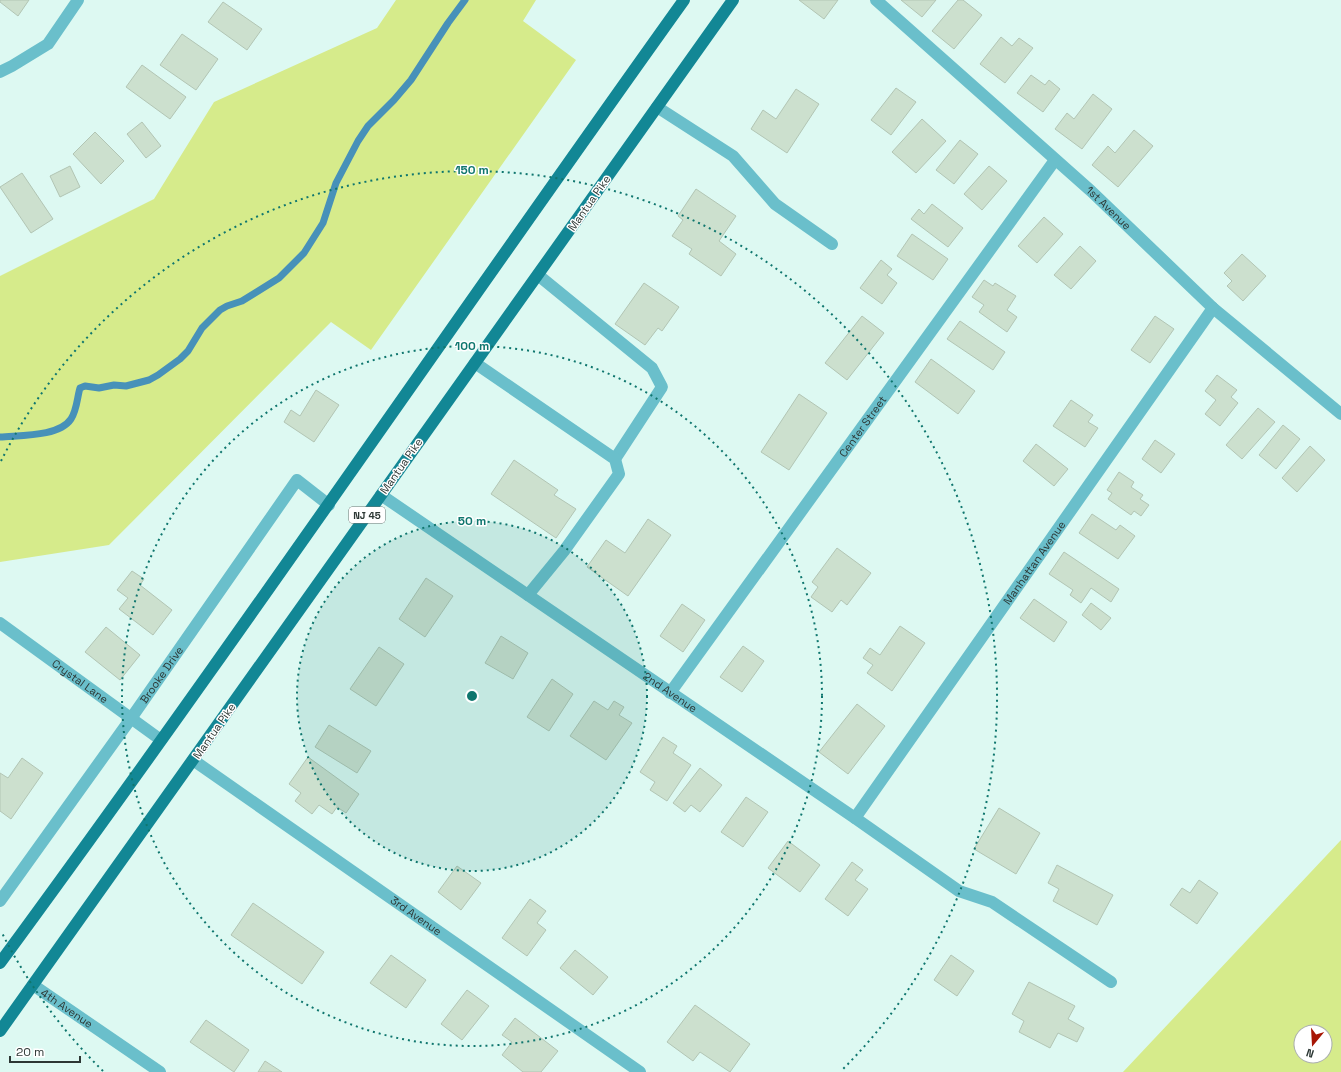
<svg xmlns="http://www.w3.org/2000/svg" width="1341" height="1072" font-family="'Space Grotesk',sans-serif">
<rect width="100%" height="100%" fill="#ddf9f2"/>
<g fill="#d6eb8b" fill-rule="evenodd">
<polygon points="396,0 536,0 523,21 576,60 371,350 331,322 109,545 0,562 0,276 154,199 214,102 377,28"/>
<path d="M 1341,840 L 1341,1072 L 1123,1072 ZM 1301,1032 L 1325,1032 L 1325,1056 L 1301,1056 Z"/>
</g>
<g fill="none" stroke-linecap="round" stroke-linejoin="round">
<path stroke="#4791b9" stroke-width="7" d="M 0,437 C 20,435 59,437 71,419 C 77,410 77,398 80,388 L 85,386 L 99,388 L 114,385 L 126,386 L 149,380 L 158,375 L 180,359 L 188,351 L 202,328 L 220,310 L 227,306 L 242,301 L 279,278 L 304,253 L 323,223 L 336,183 L 358,141 L 368,126 L 394,100 L 411,80 L 448,23 L 465,0"/>
</g>
<g fill="#cce0ce" stroke="#b2c5b4">
<polygon points="0,0 29,0 18,16 0,2"/>
<polygon points="799,0 838,0 824,19"/>
<polygon points="901,0 936,0 922,17"/>
<polygon points="958,0 963,0 982,15 954,49 932,31"/>
<polygon points="223,2 262,29 247,50 208,22"/>
<polygon points="182,34 218,59 196,90 160,65"/>
<polygon points="1001,37 1012,46 1019,38 1033,48 1005,83 980,64"/>
<polygon points="142,65 186,97 170,119 126,87"/>
<polygon points="1031,75 1045,85 1049,80 1060,89 1043,112 1017,93"/>
<polygon points="896,88 916,102 891,135 871,120"/>
<polygon points="796,89 819,104 787,153 751,129 763,110 776,119"/>
<polygon points="1093,94 1112,109 1082,149 1055,129 1067,113 1074,119"/>
<polygon points="922,119 946,141 916,173 892,152"/>
<polygon points="142,122 161,146 146,158 127,134"/>
<polygon points="1134,130 1153,146 1118,187 1092,165 1108,146 1115,153"/>
<polygon points="95,132 124,161 101,184 73,154"/>
<polygon points="960,140 978,154 954,184 936,170"/>
<polygon points="70,166 80,187 60,197 50,176"/>
<polygon points="989,166 1007,181 982,210 964,194"/>
<polygon points="22,173 53,219 31,233 0,187"/>
<polygon points="696,189 736,216 719,241 736,254 721,276 689,254 692,249 672,236 683,220 678,216"/>
<polygon points="932,204 963,228 948,247 911,219 919,209 924,214"/>
<polygon points="1044,217 1063,234 1037,263 1018,246"/>
<polygon points="912,234 948,259 933,280 897,256"/>
<polygon points="1080,246 1096,261 1071,289 1054,275"/>
<polygon points="1242,254 1266,276 1243,301 1227,286 1232,281 1224,273"/>
<polygon points="881,260 892,269 887,275 897,283 882,304 860,288"/>
<polygon points="984,280 993,286 995,283 1016,296 1007,310 1017,317 1007,332 979,312 984,305 972,297"/>
<polygon points="644,283 679,307 662,331 658,328 645,345 615,324"/>
<polygon points="862,316 884,333 847,380 825,363"/>
<polygon points="1155,316 1174,329 1150,363 1131,350"/>
<polygon points="960,321 1005,352 993,370 947,339"/>
<polygon points="931,359 975,391 958,414 915,382"/>
<polygon points="1217,375 1237,390 1231,397 1238,403 1220,426 1205,414 1216,400 1205,391"/>
<polygon points="316,390 339,405 314,442 284,422 291,410 300,416"/>
<polygon points="799,394 827,413 789,470 761,452"/>
<polygon points="1071,400 1093,415 1088,422 1098,428 1085,447 1053,426"/>
<polygon points="1258,408 1275,422 1242,459 1226,445"/>
<polygon points="1283,425 1300,439 1276,469 1259,455"/>
<polygon points="1155,440 1175,454 1161,473 1142,459"/>
<polygon points="1036,444 1068,469 1054,486 1023,461"/>
<polygon points="1310,446 1325,460 1297,492 1282,478"/>
<polygon points="514,460 558,490 554,495 576,509 556,538 491,494"/>
<polygon points="1119,472 1134,482 1131,487 1143,495 1140,499 1149,505 1141,516 1134,511 1131,515 1108,499 1112,493 1107,490"/>
<polygon points="1092,514 1116,530 1120,525 1135,536 1118,559 1079,533"/>
<polygon points="648,519 671,535 628,596 587,567 606,540 625,553"/>
<polygon points="837,548 871,573 847,605 841,600 832,612 811,597 818,587 812,582"/>
<polygon points="1064,552 1119,589 1111,602 1091,588 1081,603 1070,595 1073,590 1049,574"/>
<polygon points="132,571 144,579 140,585 172,610 153,635 119,609 128,598 117,590"/>
<polygon points="426,578 453,596 425,637 399,619"/>
<polygon points="1034,599 1067,622 1054,642 1020,618"/>
<polygon points="1091,603 1111,618 1101,630 1082,615"/>
<polygon points="682,604 705,620 683,652 660,636"/>
<polygon points="900,626 925,643 892,691 867,673 873,665 863,658 870,648 880,655"/>
<polygon points="106,627 140,655 120,680 85,652"/>
<polygon points="501,636 528,653 513,679 485,663"/>
<polygon points="743,646 764,661 742,692 720,677"/>
<polygon points="379,647 404,664 376,706 350,689"/>
<polygon points="552,679 573,694 549,731 527,717"/>
<polygon points="594,701 608,710 614,701 624,707 619,715 632,723 606,760 570,736"/>
<polygon points="857,704 885,726 848,774 819,752"/>
<polygon points="329,725 371,751 357,773 315,747"/>
<polygon points="663,737 677,746 673,753 691,765 667,801 650,790 655,782 640,772"/>
<polygon points="308,757 359,794 346,813 337,807 332,814 319,805 312,814 295,801 301,793 289,784"/>
<polygon points="22,758 43,773 11,819 0,811 0,773 8,778"/>
<polygon points="700,768 722,785 700,812 691,805 685,812 673,803"/>
<polygon points="746,797 768,812 743,847 721,832"/>
<polygon points="999,808 1040,833 1016,874 974,849"/>
<polygon points="788,841 820,865 800,892 768,868"/>
<polygon points="852,862 863,870 855,880 868,889 848,916 825,899"/>
<polygon points="1057,865 1113,895 1097,925 1053,901 1059,889 1048,883"/>
<polygon points="457,866 481,883 461,910 438,892"/>
<polygon points="1199,880 1218,893 1197,924 1170,905 1182,888 1190,893"/>
<polygon points="530,899 546,911 537,923 546,930 527,956 502,938"/>
<polygon points="253,903 324,952 302,984 231,935"/>
<polygon points="575,950 608,977 593,995 560,968"/>
<polygon points="391,955 426,980 406,1008 370,983"/>
<polygon points="951,955 974,971 957,996 934,980"/>
<polygon points="1029,982 1075,1006 1068,1019 1084,1028 1077,1042 1058,1033 1050,1048 1019,1032 1024,1021 1012,1014"/>
<polygon points="467,990 489,1006 462,1040 441,1024"/>
<polygon points="695,1005 750,1044 730,1072 700,1052 693,1061 667,1042"/>
<polygon points="515,1018 558,1051 541,1072 523,1072 502,1055 512,1042 502,1035"/>
<polygon points="206,1020 249,1050 234,1072 190,1042"/>
<polygon points="265,1061 282,1072 258,1072"/>
</g>
<g fill="none" stroke-linecap="round" stroke-linejoin="round">
<g stroke="#6abfcb" stroke-width="12">
<path id="s1" d="M 876,0 L 1091,191 L 1213,308 L 1341,414"/>
<polyline points="0,72 12,66 48,44 78,0"/>
<polyline points="657,107 733,156 775,204 832,244"/>
<polyline points="538,275 652,368 662,387 615,459"/>
<polyline points="475,363 615,459 619,474 564,551 528,595"/>
<path id="s2" d="M 381,495 L 855,818 L 959,891 L 992,902 L 1111,982"/>
<path id="s3" d="M 0,623 L 161,740"/>
<path id="s4" d="M 670,693 L 1055,160"/>
<path id="s5" d="M 193,760 L 640,1072"/>
<path id="s6" d="M 855,818 L 1213,308"/>
<path id="s7" d="M 0,901 L 132,717 L 297,480 L 329,505"/>
<path id="s8" d="M 33,985 L 160,1072"/>
</g>
<g stroke="#128795" stroke-width="12">
<path d="M 0,963 C 233,646 455,320 684,0"/>
<polyline points="0,1031 733,0"/>
</g>
</g>
<circle cx="472" cy="696" r="175" fill="#0f766e" fill-opacity=".12"/>
<g fill="none" stroke="#0f766e" stroke-width="2" stroke-dasharray="2 4">
<circle cx="472" cy="696" r="175"/>
<circle cx="472" cy="696" r="350"/>
<path d="M103 1071A526 526 0 0 1 1 931M1 461A526 526 0 1 1 841 1071"/>
</g>
<g text-anchor="middle" dominant-baseline="central" stroke-width="3" stroke-linejoin="round" paint-order="stroke">
<rect fill="#fff" stroke="#6b7371" stroke-width="1" x="349" y="507" width="36" height="16" rx="3"/>
<g font-size="10" font-weight="bold" fill="#2c3734">
<text x="367" y="515">NJ 45</text>
</g>
<g font-size="11" fill="#2c3734" stroke="#fff">
<text transform="translate(589 203) rotate(-55)">Mantua Pike</text>
<text stroke="none"><textPath href="#s1" startOffset="312">1st Avenue</textPath></text>
<text stroke="none"><textPath href="#s4" startOffset="329">Center Street</textPath></text>
<text transform="translate(401 466) rotate(-55)">Mantua Pike</text>
<text stroke="none"><textPath href="#s6" startOffset="312">Manhattan Avenue</textPath></text>
<text stroke="none"><textPath href="#s7" startOffset="278">Brooke Drive</textPath></text>
<text stroke="none"><textPath href="#s3" startOffset="99">Crystal Lane</textPath></text>
<text stroke="none"><textPath href="#s2" startOffset="350">2nd Avenue</textPath></text>
<text transform="translate(214 731) rotate(-55)">Mantua Pike</text>
<text stroke="none"><textPath href="#s5" startOffset="272">3rd Avenue</textPath></text>
<text stroke="none"><textPath href="#s8" startOffset="41">4th Avenue</textPath></text>
</g>
</g>
<circle cx="472" cy="696" r="6" fill="#0f766e" stroke="#fff" stroke-width="2"/>
<g font-size="12" text-anchor="middle" font-weight="bold" fill="#0f766e" stroke="#fff" stroke-width="3" stroke-linejoin="round" paint-order="stroke">
<text x="472" y="174">150 m</text>
<text x="472" y="350">100 m</text>
<text x="472" y="525">50 m</text>
</g>
<g transform="translate(1313 1044) rotate(198)"><circle r="19" fill="#ffffff" stroke="#abafae"/>
<path d="M0-3L7 15L0 10L-7 15Z" fill="#a71605"/>
<text y="-6" font-size="11" font-weight="bold" text-anchor="middle" fill="#2c3734">N</text>
</g>
<path d="M10 1056v6h70v-6" fill="none" stroke="#2c3734" stroke-width="2"/>
<text x="16" y="1056" font-size="12" fill="#2c3734" stroke="#ffffff" stroke-width="3" paint-order="stroke">20 m</text>
</svg>
